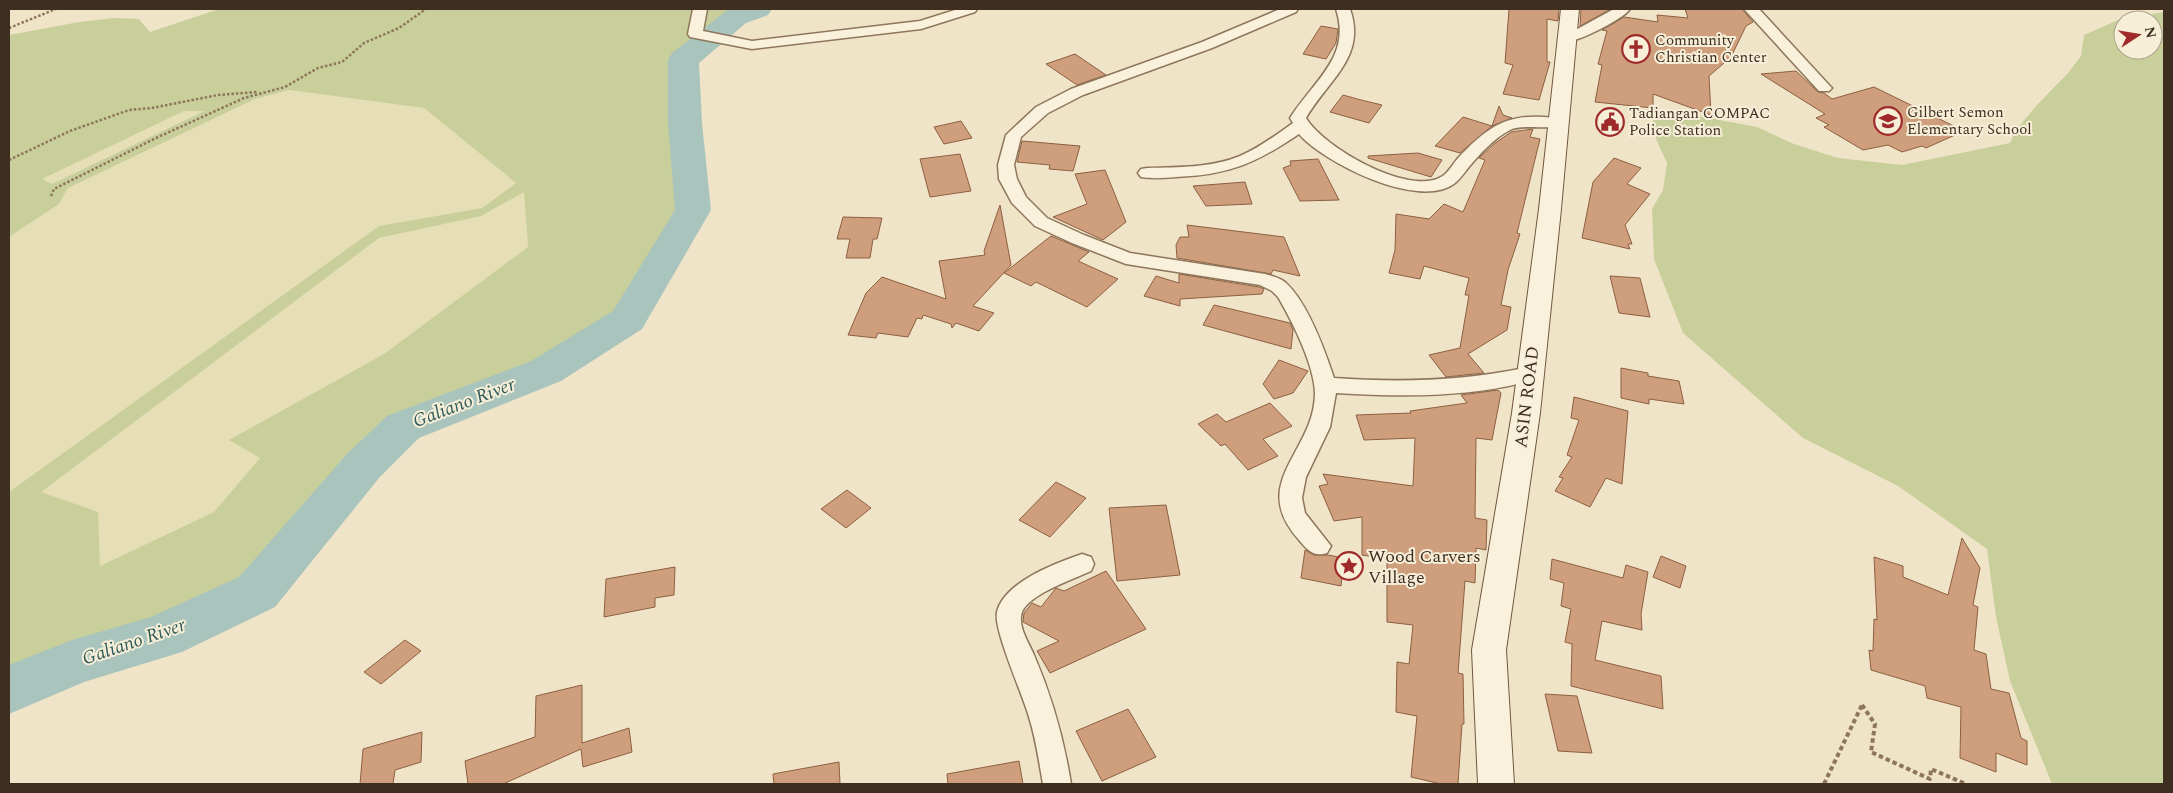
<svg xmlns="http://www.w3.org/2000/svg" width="2173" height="793" font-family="Spectral,serif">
<rect width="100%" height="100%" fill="#f0e4c8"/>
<g fill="#e6deb5">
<polygon points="289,90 424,108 516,183 482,208 379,226 9,492 9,237 59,204 68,188 255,99"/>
<polygon points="205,110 52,184 41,179 184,111"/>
<polygon points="524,191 528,247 384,354 230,440 260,458 214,512 100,566 40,492 379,238 480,216"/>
</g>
<g fill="#c9cf9b" fill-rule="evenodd">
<path d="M 219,9 L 758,9 L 736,17 L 683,60 L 685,123 L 693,210 L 628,320 L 546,371 L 403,427 L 363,466 L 257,592 L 163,636 L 72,663 L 9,690 L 9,492 L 379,226 L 482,208 L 516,183 L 424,108 L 289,90 L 255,99 L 68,188 L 59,204 L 9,237 L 9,35 L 79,22 L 115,18 L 139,19 L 150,32 ZM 184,111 L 204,111 L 52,184 L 42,179 ZM 524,192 L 528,247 L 384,354 L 229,440 L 260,458 L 214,512 L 100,566 L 98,512 L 41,492 L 379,238 L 481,216 Z"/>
<path d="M 2164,12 L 2164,784 L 2052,784 L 2010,681 L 1996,617 L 1987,549 L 1898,486 L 1803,438 L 1683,333 L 1654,259 L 1652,209 L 1663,190 L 1667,163 L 1656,139 L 1652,113 L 1688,114 L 1725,121 L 1757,127 L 1794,144 L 1838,158 L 1902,165 L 2010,143 L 2016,130 L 2036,106 L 2068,73 L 2081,56 L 2084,35 L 2118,20 ZM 2123,20 L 2153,20 L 2153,50 L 2123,50 Z"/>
</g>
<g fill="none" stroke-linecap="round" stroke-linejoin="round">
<polygon fill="#a9c4bc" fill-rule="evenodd" points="731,9 772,9 768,15 746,23 699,63 702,123 711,210 642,329 561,381 419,438 379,478 275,607 182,652 84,682 9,714 9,665 72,640 151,617 239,577 347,454 387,416 531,361 613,311 675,210 668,123 668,60 672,53 726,11"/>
</g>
<g fill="#cf9f7d" stroke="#8d5f41">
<polygon points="1509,9 1559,9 1558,21 1547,19 1547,62 1550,62 1539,100 1503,94 1513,65 1505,63"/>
<polygon points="1581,9 1611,9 1580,26"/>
<polygon points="1685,9 1742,9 1753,22 1746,26 1731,57 1709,76 1711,115 1653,94 1653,108 1595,102 1602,65 1598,64 1607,31 1602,30 1624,17 1658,22 1657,15 1688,18"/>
<polygon points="1321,26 1338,29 1336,43 1326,59 1303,54"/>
<polygon points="1075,54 1106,75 1077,85 1046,64"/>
<polygon points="1796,71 1818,92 1824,93 1832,99 1874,87 1964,131 1926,148 1922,146 1902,152 1888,145 1863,150 1824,127 1829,125 1816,118 1825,114 1761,74"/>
<polygon points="1343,95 1361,100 1382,105 1369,123 1330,112"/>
<polygon points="1499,106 1503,115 1512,118 1492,126"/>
<polygon points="1463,117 1492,126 1460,153 1435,146"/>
<polygon points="961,121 972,138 944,144 934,127"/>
<polygon points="1533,129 1530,137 1540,139 1517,233 1520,234 1508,270 1501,305 1511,307 1507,330 1468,354 1484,373 1446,377 1429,355 1460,348 1469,295 1465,295 1469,278 1424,266 1420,279 1389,273 1395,250 1396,214 1429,219 1444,204 1463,212 1485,160 1479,158 1494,144 1511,132"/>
<polygon points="1022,141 1080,146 1073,171 1049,169 1050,165 1017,162"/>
<polygon points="1418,153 1442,160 1431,177 1368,158 1368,156"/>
<polygon points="960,154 971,191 930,197 920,159"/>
<polygon points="1614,158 1641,168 1627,184 1650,194 1625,225 1632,244 1628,244 1630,249 1582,238 1593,182"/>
<polygon points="1318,159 1339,200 1300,201 1283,168 1291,165 1290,161"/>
<polygon points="1105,170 1126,222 1103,240 1053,217 1087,204 1075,174"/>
<polygon points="1245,182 1252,204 1206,206 1193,186"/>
<polygon points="1000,205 1011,265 973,306 994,313 979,331 956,323 952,328 951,324 923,315 922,319 917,318 908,337 878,333 876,338 848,335 866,293 882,277 946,299 939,261 985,255 984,251"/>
<polygon points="843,217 882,218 877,239 873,239 870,258 846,258 850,239 837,239"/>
<polygon points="1187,225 1284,237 1300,276 1273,270 1271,274 1177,258 1176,245 1180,237 1189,237"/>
<polygon points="1051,236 1089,252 1078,261 1118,279 1087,307 1036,282 1031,286 1004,273"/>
<polygon points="1179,274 1259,287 1264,289 1262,294 1180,299 1180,306 1144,296 1156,276 1179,283"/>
<polygon points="1610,276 1640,278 1650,317 1619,313"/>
<polygon points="1214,305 1290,323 1293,330 1291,349 1203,325"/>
<polygon points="1279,360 1308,371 1293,393 1274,399 1263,384"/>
<polygon points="1621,368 1648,373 1648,376 1679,381 1684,404 1649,399 1649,404 1621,398"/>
<polygon points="1498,390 1501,393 1492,440 1476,438 1475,518 1487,520 1486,550 1476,548 1475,583 1465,581 1458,673 1463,674 1464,724 1462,724 1458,784 1441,784 1411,777 1417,716 1396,712 1397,662 1409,664 1413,625 1387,622 1387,559 1362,555 1362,517 1334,521 1319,486 1328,484 1323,474 1413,486 1415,438 1364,440 1356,415 1411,413 1410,411 1467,403 1461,395"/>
<polygon points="1574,397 1628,411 1622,484 1606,478 1590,507 1555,491 1563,478 1559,477 1572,457 1567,455 1579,420 1571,418"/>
<polygon points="1270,403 1292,426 1263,439 1278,456 1248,470 1225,444 1221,446 1198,424 1217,414 1226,422"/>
<polygon points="1056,482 1086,498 1050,537 1019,520"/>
<polygon points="847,490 871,508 846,528 821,509"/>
<polygon points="1166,505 1180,575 1117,581 1109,508"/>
<polygon points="1962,538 1980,568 1973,605 1978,607 1974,650 1986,654 1991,689 2009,693 2021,738 2027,741 2027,765 1996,753 1996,772 1960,758 1961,707 1927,698 1925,686 1871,670 1869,650 1873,651 1874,619 1877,620 1874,557 1903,566 1903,577 1948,595"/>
<polygon points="1305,550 1314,555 1328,555 1344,558 1341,586 1301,578"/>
<polygon points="1661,556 1686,566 1680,588 1653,577"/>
<polygon points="1552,559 1623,578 1626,565 1648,572 1641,614 1642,630 1602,621 1595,660 1661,676 1663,709 1571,686 1572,644 1565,642 1571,609 1561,606 1564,583 1550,579"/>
<polygon points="675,567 674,595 655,598 655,607 604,617 606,579"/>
<polygon points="1106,571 1146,629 1050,673 1037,651 1059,641 1023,622 1024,613 1032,603 1041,607 1056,588 1064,591"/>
<polygon points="405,640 421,651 381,684 364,672"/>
<polygon points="582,685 582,743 629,728 632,752 583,767 581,749 503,784 468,784 465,761 535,737 536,696"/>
<polygon points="1545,694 1577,696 1592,753 1558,751"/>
<polygon points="1128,709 1156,757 1102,781 1076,731"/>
<polygon points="422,732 421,762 395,770 393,784 360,784 363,749"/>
<polygon points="1019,761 1023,784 948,784 947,774"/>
<polygon points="839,762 840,784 774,784 773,774"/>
</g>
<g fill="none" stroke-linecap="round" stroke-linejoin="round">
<defs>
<g id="minor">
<polygon points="693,9 707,9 703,31 752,41 920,21 958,9 977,9 975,12 921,29 752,49 690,37 688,34"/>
<path d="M 1280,9 L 1298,9 L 1296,12 L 1212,48 L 1083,95 L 1048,113 L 1021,137 L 1014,165 L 1017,179 L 1026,197 L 1047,218 L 1084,235 L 1130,253 L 1265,274 C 1272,276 1281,278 1286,283 C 1308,303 1325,351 1334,378 C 1401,383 1464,381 1530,367 L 1537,369 L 1540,374 L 1537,379 C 1471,398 1404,397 1336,393 L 1330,427 L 1306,477 L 1302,498 L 1305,513 L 1331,546 L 1327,553 C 1314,557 1308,551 1299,540 C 1247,482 1315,452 1315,393 C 1314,364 1292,321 1278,297 L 1272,291 L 1260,285 L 1126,264 L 1072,243 L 1035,226 L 1012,203 L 999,179 L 998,165 L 1006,135 L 1036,107 L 1071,89 L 1202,42 Z"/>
<path d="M 1336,9 L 1350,9 C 1367,57 1328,80 1306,118 C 1323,147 1408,196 1441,177 C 1449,173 1453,163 1459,157 C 1485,130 1504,114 1544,117 C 1552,118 1561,117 1565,123 C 1559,132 1524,123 1510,130 C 1494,138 1479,155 1468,168 C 1464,173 1460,179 1455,183 C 1420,211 1324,163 1299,134 C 1256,163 1229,175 1176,177 C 1165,178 1152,179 1141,177 L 1138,173 L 1141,169 L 1147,168 C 1178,167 1211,168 1240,156 C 1259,148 1276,135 1293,123 L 1290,118 C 1313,81 1352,57 1336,9 Z"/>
<path d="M 1614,9 L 1630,9 C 1622,20 1573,45 1561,42 L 1559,39 Z"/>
<polygon points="1744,9 1759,9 1829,85 1832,88 1829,91 1819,91"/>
<path d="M 1082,554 L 1091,557 L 1094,564 L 1091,571 C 1074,579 1029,594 1022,612 C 1017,626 1029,643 1034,655 C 1052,697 1064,739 1071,784 L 1043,784 C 1039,762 1036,739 1029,717 C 1023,695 993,629 997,612 C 1004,582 1056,563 1082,554 Z"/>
</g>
<polygon id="secondary" points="1561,9 1579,9 1561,209 1540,413 1506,650 1514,784 1478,784 1472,650 1512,413 1539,209"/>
</defs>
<use href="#minor" stroke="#8d765c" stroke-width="3"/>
<use href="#secondary" stroke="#6f573f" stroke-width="2"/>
<g stroke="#8d765c" stroke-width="2.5" stroke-dasharray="2.5 2" stroke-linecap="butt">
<polyline points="9,28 56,9"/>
<polyline points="9,160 70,131 129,110 152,108 218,95 257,92"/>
<polyline points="51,196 54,189 156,138 244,98 285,87 318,68 342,62 364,43 399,28 426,9"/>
</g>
<g stroke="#8d765c" stroke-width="4" stroke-dasharray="4.5 3" stroke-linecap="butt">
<polyline points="1862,705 1875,724 1871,752 1930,779 1931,769 1966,784"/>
<polyline points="1824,784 1862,705"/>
</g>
<use href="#minor" fill="#faf1dc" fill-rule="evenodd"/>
<use href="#secondary" fill="#faf1dc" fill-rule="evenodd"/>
</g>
<defs>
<symbol id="church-ring" viewBox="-11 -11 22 22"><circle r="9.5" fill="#f7eed8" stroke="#9e2a2b" stroke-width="1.5"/><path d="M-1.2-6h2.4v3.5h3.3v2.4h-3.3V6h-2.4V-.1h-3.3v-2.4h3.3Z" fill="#9e2a2b"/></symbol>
<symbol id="school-ring" viewBox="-11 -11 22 22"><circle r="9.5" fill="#f7eed8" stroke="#9e2a2b" stroke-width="1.5"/><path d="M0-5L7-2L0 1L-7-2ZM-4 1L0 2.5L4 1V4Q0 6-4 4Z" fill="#9e2a2b"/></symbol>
<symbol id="civic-ring" viewBox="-11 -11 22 22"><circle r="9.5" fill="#f7eed8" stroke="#9e2a2b" stroke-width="1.5"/><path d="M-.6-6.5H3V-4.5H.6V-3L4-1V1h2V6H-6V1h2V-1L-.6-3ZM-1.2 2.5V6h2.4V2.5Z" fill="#9e2a2b"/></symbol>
<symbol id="sight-ring" viewBox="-11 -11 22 22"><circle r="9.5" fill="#f7eed8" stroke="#9e2a2b" stroke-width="1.5"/><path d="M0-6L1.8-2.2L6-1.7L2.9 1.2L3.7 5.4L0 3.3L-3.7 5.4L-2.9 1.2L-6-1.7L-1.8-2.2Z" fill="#9e2a2b"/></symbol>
</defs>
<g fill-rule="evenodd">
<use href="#church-ring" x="1620" y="33" width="32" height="32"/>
<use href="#school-ring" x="1872" y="105" width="32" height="32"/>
<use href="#civic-ring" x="1594" y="106" width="32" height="32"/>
<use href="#sight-ring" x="1333" y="550" width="32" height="32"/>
</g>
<g text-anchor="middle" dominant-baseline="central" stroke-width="4" stroke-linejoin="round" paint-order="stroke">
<g font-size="15" fill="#3d2e20" stroke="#f7eed8" text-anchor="start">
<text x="1655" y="40">Community<tspan x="1655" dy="17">Christian Center</tspan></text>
<text x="1907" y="112">Gilbert Semon<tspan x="1907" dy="17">Elementary School</tspan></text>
<text x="1629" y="113">Tadiangan COMPAC<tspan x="1629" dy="17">Police Station</tspan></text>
</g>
<g font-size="18" fill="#3d2e20" stroke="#f7eed8">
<text transform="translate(1527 397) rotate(-83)">ASIN ROAD</text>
</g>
<g font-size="18" fill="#3d2e20" stroke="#f7eed8" text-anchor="start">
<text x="1368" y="556">Wood Carvers<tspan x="1368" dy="21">Village</tspan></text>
</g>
<g font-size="19" font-style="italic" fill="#2f5d5a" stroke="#f7eed8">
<text transform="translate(464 403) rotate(-21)">Galiano River</text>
<text transform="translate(134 642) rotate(-19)">Galiano River</text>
</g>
</g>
<rect width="2173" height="793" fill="none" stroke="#3d2e20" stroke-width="20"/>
<g transform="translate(2138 35) rotate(78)"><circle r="24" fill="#f7eed8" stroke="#ada18e"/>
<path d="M0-4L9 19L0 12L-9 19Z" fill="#9e2a2b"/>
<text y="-8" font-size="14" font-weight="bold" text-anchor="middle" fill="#3d2e20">N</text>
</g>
</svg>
